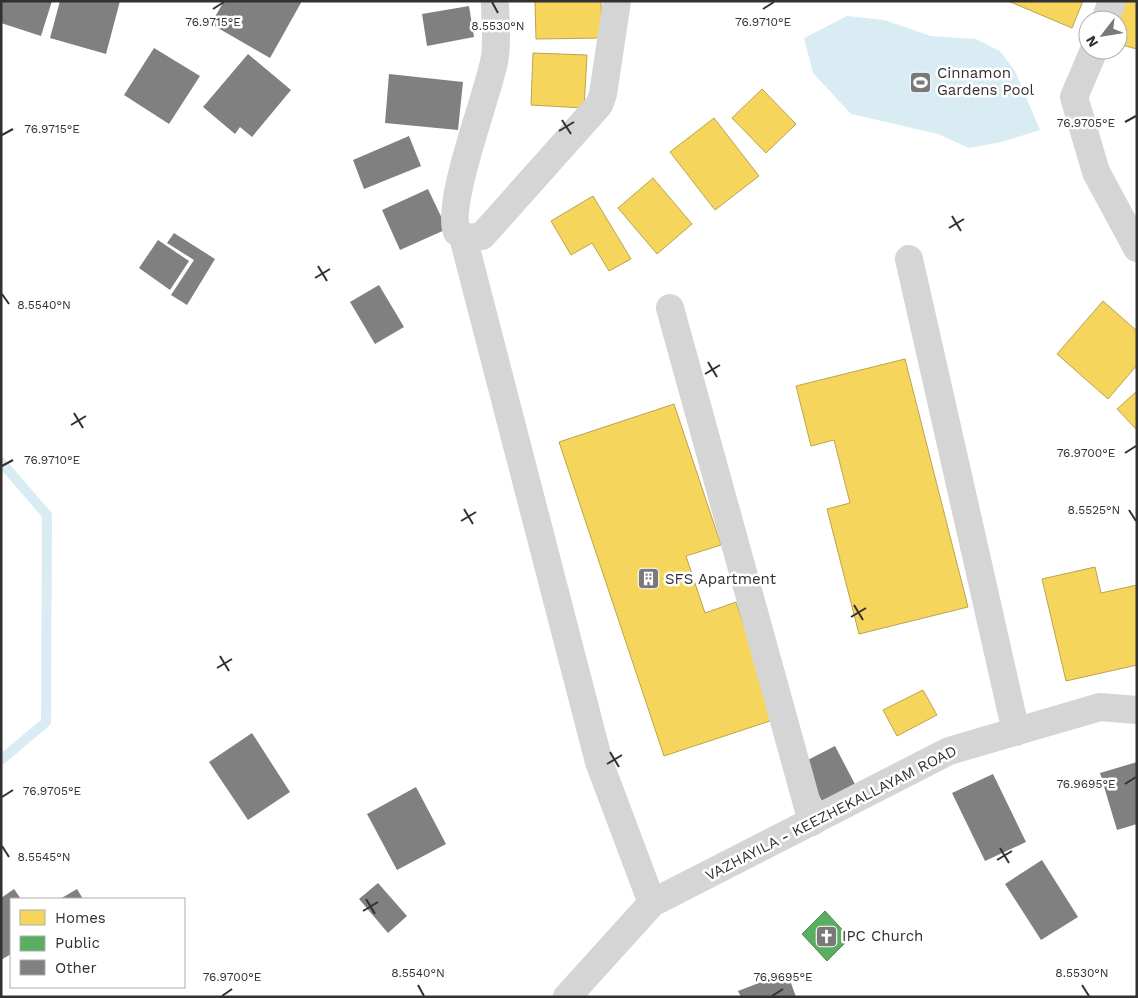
<svg xmlns="http://www.w3.org/2000/svg" width="1138" height="998" font-family="'Work Sans',sans-serif">
<rect width="100%" height="100%" fill="#fff"/>
<polygon fill="#d9ecf4" points="847,16 884,20 931,36 976,39 1000,51 1015,71 1040,130 1002,142 969,148 938,134 851,114 813,73 804,38"/>
<g fill="#f6d55c" stroke="#bba44f">
<polygon points="535,1 601,1 602,38 536,39"/>
<polygon points="1008,1 1083,1 1072,28"/>
<polygon points="1123,1 1137,1 1137,49 1118,44 1118,25"/>
<polygon points="533,53 587,55 584,108 531,105"/>
<polygon points="762,89 796,124 766,153 732,118"/>
<polygon points="714,118 759,176 715,210 670,152"/>
<polygon points="653,178 692,224 657,254 618,208"/>
<polygon points="593,196 631,259 609,271 592,243 571,255 551,221"/>
<polygon points="1103,301 1137,331 1137,365 1108,399 1057,354"/>
<polygon points="905,359 968,607 859,634 827,509 850,503 834,440 811,446 796,386"/>
<polygon points="1137,391 1137,430 1117,409"/>
<polygon points="674,404 721,545 686,556 705,613 736,602 776,719 664,756 559,442"/>
<polygon points="1095,567 1101,593 1137,585 1137,665 1066,681 1042,579"/>
<polygon points="923,690 937,715 897,736 883,710"/>
</g>
<polygon fill="#5aae61" stroke="#4e8853" points="825,911 850,938 827,961 802,934"/>
<g fill="none" stroke-linecap="round" stroke-linejoin="round">
<polyline stroke="#d9ecf4" stroke-width="10" points="1,462 47,515 46,722 1,760"/>
</g>
<g fill="#808080">
<polygon points="1,1 52,1 41,36 1,23"/>
<polygon points="60,1 120,1 106,54 50,38"/>
<polygon points="224,1 302,1 270,58 211,24"/>
<polygon points="469,6 474,37 427,46 422,14"/>
<polygon points="154,48 200,76 169,124 124,95"/>
<polygon points="248,54 291,90 252,137 240,127 235,134 203,107"/>
<polygon points="389,74 463,82 458,130 385,123"/>
<polygon points="409,136 421,166 364,189 353,160"/>
<polygon points="428,189 447,229 400,250 382,210"/>
<polygon points="174,233 215,259 187,305 171,295 194,260 167,243"/>
<polygon points="158,240 189,261 170,290 139,268"/>
<polygon points="379,285 404,327 375,344 350,302"/>
<polygon points="252,733 290,792 248,820 209,762"/>
<polygon points="835,746 858,790 825,807 802,763"/>
<polygon points="1137,762 1137,824 1117,830 1100,773"/>
<polygon points="993,774 1026,842 985,861 952,793"/>
<polygon points="416,787 446,844 397,870 367,814"/>
<polygon points="1042,860 1078,917 1041,940 1005,884"/>
<polygon points="378,883 407,916 388,933 359,899"/>
<polygon points="14,889 21,899 11,899 11,954 1,960 1,898"/>
<polygon points="77,889 83,899 60,899"/>
<polygon points="787,972 796,997 741,997 738,991"/>
</g>
<g fill="none" stroke-linecap="round" stroke-linejoin="round">
<g stroke="#d5d5d5" stroke-width="28">
<path d="M 495,1 C 495,19 498,46 494,62 C 487,97 445,205 457,232 L 468,238 L 482,236 L 599,105 L 603,94 L 617,1"/>
<polyline points="1105,20 1112,1"/>
<polyline points="1094,50 1074,97 1096,172 1137,248"/>
<polyline points="463,237 599,762 652,903"/>
<polyline points="909,259 1016,732"/>
<polyline points="670,308 812,822"/>
<polyline points="567,997 652,903 949,751 1100,707 1137,710"/>
</g>
</g>
<path fill="none" stroke="#313131" stroke-width="2" d="M 492,2 L 498,13M 213,9 L 224,2M 763,9 L 774,2M 562,120 L 571,134M 1125,122 L 1136,116M 559,131 L 574,122M 2,135 L 13,129M 952,216 L 961,231M 949,228 L 964,219M 318,266 L 327,281M 315,278 L 330,269M 2,294 L 9,304M 708,362 L 717,377M 705,374 L 720,365M 74,413 L 83,428M 71,425 L 86,416M 1125,453 L 1136,446M 2,466 L 13,460M 464,509 L 473,524M 1129,510 L 1136,521M 461,521 L 476,512M 854,605 L 863,620M 851,617 L 866,608M 220,656 L 229,671M 217,668 L 232,659M 610,752 L 619,767M 607,764 L 622,755M 1125,784 L 1136,777M 2,797 L 13,790M 2,846 L 9,857M 1000,848 L 1009,863M 997,860 L 1012,851M 366,899 L 375,914M 363,911 L 378,902M 418,985 L 424,996M 1082,985 L 1089,996M 222,996 L 232,989M 772,996 L 783,989"/>
<defs>
<symbol id="stadium-square" viewBox="-11 -11 22 22"><rect x="-9" y="-9" width="18" height="18" rx="4" fill="#797979" stroke="#fff"/><path d="M0-5a6.5 5 0 1 0 0 10a6.5 5 0 1 0 0-10ZM-3.5-1.8h7v3.6h-7Z" fill="#fff"/></symbol>
<symbol id="building-square" viewBox="-11 -11 22 22"><rect x="-9" y="-9" width="18" height="18" rx="4" fill="#797979" stroke="#fff"/><path d="M-4-6H4V6H1V3H-1V6H-4ZM-2.5-4.3h1.7v1.8h-1.7ZM.8-4.3h1.7v1.8H.8ZM-2.5-1h1.7V.8h-1.7ZM.8-1h1.7V.8H.8Z" fill="#fff"/></symbol>
<symbol id="church-square" viewBox="-11 -11 22 22"><rect x="-9" y="-9" width="18" height="18" rx="4" fill="#797979" stroke="#fff"/><path d="M-1.2-6h2.4v3.5h3.3v2.4h-3.3V6h-2.4V-.1h-3.3v-2.4h3.3Z" fill="#fff"/></symbol>
</defs>
<g fill-rule="evenodd">
<use href="#stadium-square" x="908" y="70" width="25" height="25"/>
<use href="#building-square" x="636" y="566" width="25" height="25"/>
<use href="#church-square" x="814" y="924" width="25" height="25"/>
</g>
<g text-anchor="middle" dominant-baseline="central" stroke-width="5" stroke-linejoin="round" paint-order="stroke">
<g font-size="15" fill="#313131" stroke="#fff" text-anchor="start">
<text x="937" y="73">Cinnamon<tspan x="937" dy="17">Gardens Pool</tspan></text>
<text x="665" y="579">SFS Apartment</text>
<text x="842" y="936">IPC Church</text>
</g>
<g font-size="15" fill="#313131" stroke="#fff">
<text transform="translate(831 813) rotate(-27)">VAZHAYILA - KEEZHEKALLAYAM ROAD</text>
</g>
</g>
<g font-size="12" text-anchor="middle" fill="#313131" stroke="#fff" stroke-width="5" stroke-linejoin="round" paint-order="stroke">
<text x="213" y="26">76.9715°E</text>
<text x="763" y="26">76.9710°E</text>
<text x="498" y="30">8.5530°N</text>
<text x="1086" y="127">76.9705°E</text>
<text x="52" y="133">76.9715°E</text>
<text x="44" y="309">8.5540°N</text>
<text x="1086" y="457">76.9700°E</text>
<text x="52" y="464">76.9710°E</text>
<text x="1094" y="514">8.5525°N</text>
<text x="1086" y="788">76.9695°E</text>
<text x="52" y="795">76.9705°E</text>
<text x="44" y="861">8.5545°N</text>
<text x="418" y="977">8.5540°N</text>
<text x="1082" y="977">8.5530°N</text>
<text x="232" y="981">76.9700°E</text>
<text x="783" y="981">76.9695°E</text>
</g>
<rect width="1138" height="998" fill="none" stroke="#313131" stroke-width="5"/>
<rect x="10" y="898" width="175" height="90" fill="#ffffff" stroke="#adadad"/>
<rect x="20" y="910" width="25" height="15" fill="#f6d55c" stroke="#adadad"/>
<text x="55" y="923" font-size="15" fill="#313131">Homes</text>
<rect x="20" y="936" width="25" height="15" fill="#5aae61" stroke="#adadad"/>
<text x="55" y="948" font-size="15" fill="#313131">Public</text>
<rect x="20" y="960" width="25" height="15" fill="#808080" stroke="#adadad"/>
<text x="55" y="973" font-size="15" fill="#313131">Other</text>
<g transform="translate(1103 35) rotate(239)"><circle r="24" fill="#ffffff" stroke="#adadad"/>
<path d="M0-4L9 19L0 12L-9 19Z" fill="#797979"/>
<text y="-8" font-size="14" font-weight="bold" text-anchor="middle" fill="#313131">N</text>
</g>
</svg>
